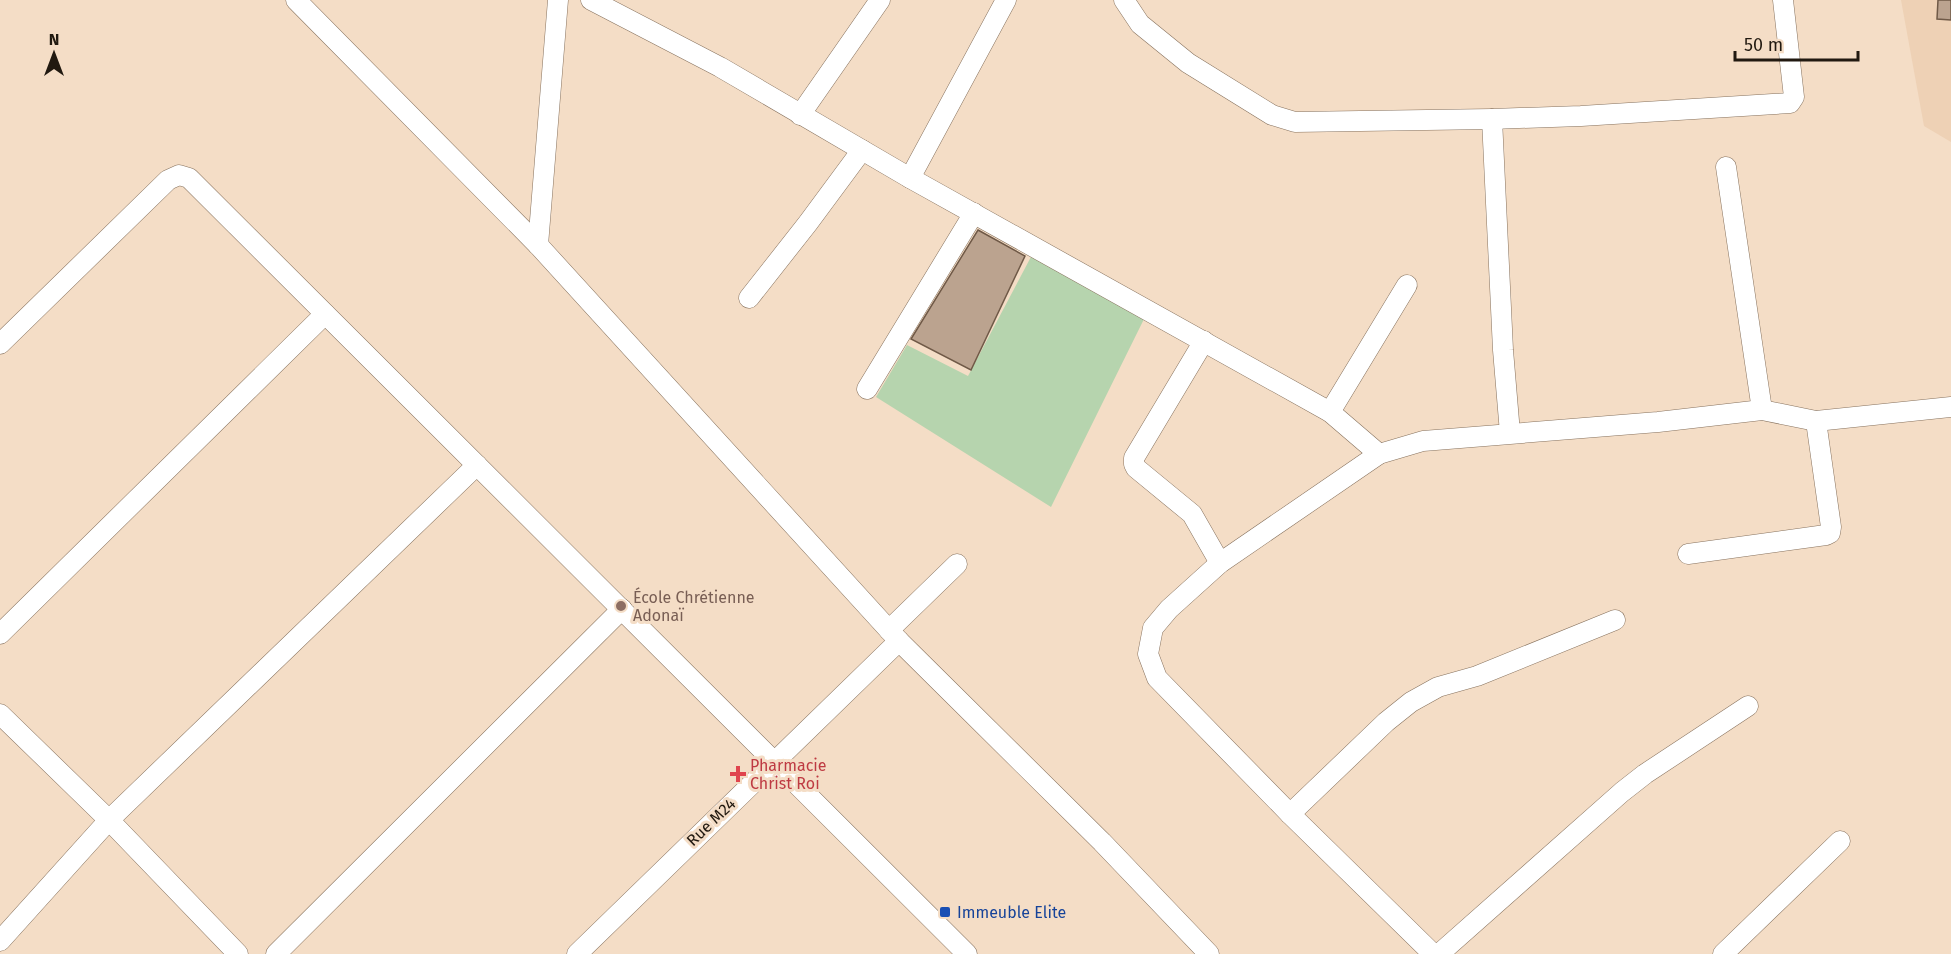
<svg xmlns="http://www.w3.org/2000/svg" width="1951" height="954" font-family="'Fira Sans',sans-serif">
<rect width="100%" height="100%" fill="#f4ddc6"/>
<polygon fill="#eed1b5" points="1901,0 1951,0 1951,142 1924,126"/>
<polygon fill="#b6d4ae" points="1033,253 1146,315 1051,507 876,397 907,345 968,376"/>
<g fill="#bba38f" stroke="#6f5947" stroke-width="1.5">
<polygon points="1938,0 1951,0 1951,20 1937,19"/>
<polygon points="978,230 1025,256 971,370 911,339"/>
</g>
<g fill="none" stroke-linecap="round" stroke-linejoin="round">
<defs>
<g id="minor">
<polyline points="296,0 538,245 899,641 1102,842 1209,954"/>
<polyline points="591,0 720,67 910,178 1330,412 1379,454"/>
<polyline points="1124,0 1140,24 1188,63 1272,115 1295,122 1492,119 1581,116 1790,103 1794,97 1783,0"/>
<polyline points="800,115 880,0"/>
<polyline points="1492,119 1503,350 1510,433"/>
<polyline points="1726,167 1762,410"/>
<polyline points="910,178 1006,0"/>
<polyline points="538,245 558,0"/>
<polyline points="749,298 808,223 862,150"/>
<polyline points="1204,341 1134,458 1134,464 1136,468 1192,514 1220,563"/>
<polyline points="0,344 168,180 179,175 189,178 967,954"/>
<polyline points="867,389 974,213"/>
<polyline points="1330,412 1407,285"/>
<polyline points="1688,554 1826,535 1830,533 1831,527 1816,421"/>
<polyline points="889,630 957,564"/>
<polyline points="0,634 325,314"/>
<polyline points="0,714 109,820 238,954"/>
<polyline points="1290,814 1386,722 1411,702 1438,687 1477,676 1615,620"/>
<polyline points="0,941 109,820 477,465"/>
<polyline points="276,954 622,609"/>
<polyline points="577,954 899,641"/>
<polyline points="1433,954 1290,814 1157,678 1148,654 1153,628 1169,609 1220,563 1379,454 1423,441 1658,422 1762,410 1816,421 1951,407"/>
<polyline points="1439,954 1622,792 1645,774 1748,706"/>
<polyline points="1723,954 1840,841"/>
</g>
</defs>
<use href="#minor" stroke="#87725e" stroke-width="21"/>
<use href="#minor" stroke="#fff" stroke-width="20"/>
</g>
<circle fill="#8d6e63" stroke="#f4ddc6" stroke-width="2" cx="621" cy="606" r="6"/>
<path fill="#e0444e" stroke="#f4ddc6" stroke-width="2" d="M735 765h6v6h6v6h-6v6h-6v-6h-6v-6h6z"/>
<rect fill="#1a4fb4" stroke="#f4ddc6" stroke-width="2" x="939" y="906" width="12" height="12" rx="3"/>
<g text-anchor="middle" dominant-baseline="central" stroke-width="6" stroke-linejoin="round" paint-order="stroke">
<g font-size="16" fill="#785e54" stroke="#f4ddc6" text-anchor="start">
<text x="633" y="597">École Chrétienne<tspan x="633" dy="18">Adonaï</tspan></text>
</g>
<g font-size="16" fill="#be3a42" stroke="#f4ddc6" text-anchor="start">
<text x="750" y="765">Pharmacie<tspan x="750" dy="18">Christ Roi</tspan></text>
</g>
<g font-size="16" fill="#211910" stroke="#f4ddc6">
<text transform="translate(711 822) rotate(-44)">Rue M24</text>
</g>
<g font-size="16" fill="#164399" stroke="#f4ddc6" text-anchor="start">
<text x="957" y="912">Immeuble Elite</text>
</g>
</g>
<g transform="translate(54 54)" stroke="#f4ddc6" stroke-width="4.5" paint-order="stroke">
<path d="M0-4.5L10 22L0 15L-10 22Z" fill="#211910"/>
<text y="-9" font-size="16" font-weight="bold" text-anchor="middle" fill="#211910">N</text>
</g>
<path d="M1735 51v9h123v-9" fill="none" stroke="#211910" stroke-width="3"/>
<text x="1744" y="51" font-size="18" fill="#211910" stroke="#f4ddc6" stroke-width="4.5" paint-order="stroke">50 m</text>
</svg>
